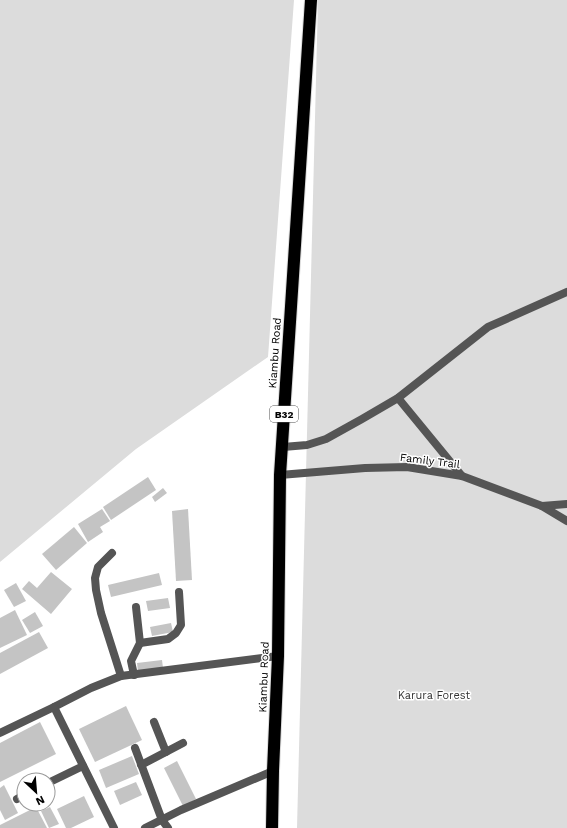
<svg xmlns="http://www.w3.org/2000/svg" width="567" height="828" font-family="'Work Sans',sans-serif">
<rect width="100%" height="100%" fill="#fff"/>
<g fill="#dcdcdc">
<polygon points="0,0 294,0 268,357 136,449 0,562"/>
<polygon points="318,0 567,0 567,828 297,828"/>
</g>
<g fill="#c4c4c4">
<polygon points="148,477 156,490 111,520 103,507"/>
<polygon points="163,488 167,493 155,502 152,497"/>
<polygon points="102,509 110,521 100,527 103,532 88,542 78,524"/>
<polygon points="188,509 192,580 176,581 172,511"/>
<polygon points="74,527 87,543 56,570 42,554"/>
<polygon points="51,572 72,589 51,614 22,589 29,581 37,588"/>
<polygon points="159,573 162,585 111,597 108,585"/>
<polygon points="16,583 26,601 14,607 4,590"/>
<polygon points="168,598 170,608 148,611 146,601"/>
<polygon points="15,610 27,635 0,648 0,618"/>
<polygon points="35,612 43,626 30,633 22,620"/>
<polygon points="171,623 173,632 152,636 150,627"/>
<polygon points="39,632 48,648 0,674 0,653"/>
<polygon points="162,660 163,668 138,672 137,663"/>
<polygon points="126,706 142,740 95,762 79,729"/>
<polygon points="40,722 56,754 0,782 0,743"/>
<polygon points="132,756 139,774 106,788 99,770"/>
<polygon points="177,761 196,799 183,806 164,768"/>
<polygon points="136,782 142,795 120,805 114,791"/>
<polygon points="4,785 18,813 5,820 0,810 0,788"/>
<polygon points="84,796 94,817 71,828 66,828 57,809"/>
<polygon points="36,807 47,828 0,828 0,825"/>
<polygon points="50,807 59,824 49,828 41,811"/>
</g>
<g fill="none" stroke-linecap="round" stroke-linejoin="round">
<defs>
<polyline id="highway" points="272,828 273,771 278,656 280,475 311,0"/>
</defs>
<use href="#highway" stroke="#dbdbdb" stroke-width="14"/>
<g stroke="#555" stroke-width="8">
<polyline points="398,398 462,476"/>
<polyline points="283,447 307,445 326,439 362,419 398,398 488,327 567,292"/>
<polyline points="542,506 567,504"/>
<polyline points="112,553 98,567 95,578 96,590 101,613 121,676"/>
<polyline points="140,643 168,639 176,633 181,625 179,592"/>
<polyline points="134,675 131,661 140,643 136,607"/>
<polyline points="54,707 91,688 121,676 278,656"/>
<polyline points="154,722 166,752"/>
<polyline points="0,733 54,707 114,828"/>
<polyline points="135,748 162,820 168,828"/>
<polyline points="141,765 183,743"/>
<polyline points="48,783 83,766"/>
<polyline points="17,799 24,795"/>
<polyline points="145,828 181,810 273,771"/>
</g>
<polyline stroke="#555" stroke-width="8" points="280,475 365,468 407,467 462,476 542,506 567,521"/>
<use href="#highway" stroke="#000" stroke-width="12"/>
</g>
<g text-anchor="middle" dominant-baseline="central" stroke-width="3" stroke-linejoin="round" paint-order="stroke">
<rect fill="#fff" stroke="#4c4c4c" stroke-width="1" x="270" y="406" width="28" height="16" rx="3"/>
<g font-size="10" font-weight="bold" fill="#000">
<text x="284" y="414">B32</text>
</g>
<g font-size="11" fill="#000" stroke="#fff">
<text transform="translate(275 353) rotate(-86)">Kiambu Road</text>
<text transform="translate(430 461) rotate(7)">Family Trail</text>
<text transform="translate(264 677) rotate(-88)">Kiambu Road</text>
</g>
<g font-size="11" fill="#333" stroke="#fff">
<text x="434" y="695">Karura Forest</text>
</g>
</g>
<g transform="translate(36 792) rotate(154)"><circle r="19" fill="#ffffff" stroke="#999999"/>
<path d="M0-3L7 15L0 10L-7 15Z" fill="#000000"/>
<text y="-6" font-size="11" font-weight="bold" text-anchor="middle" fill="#000000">N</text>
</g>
</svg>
